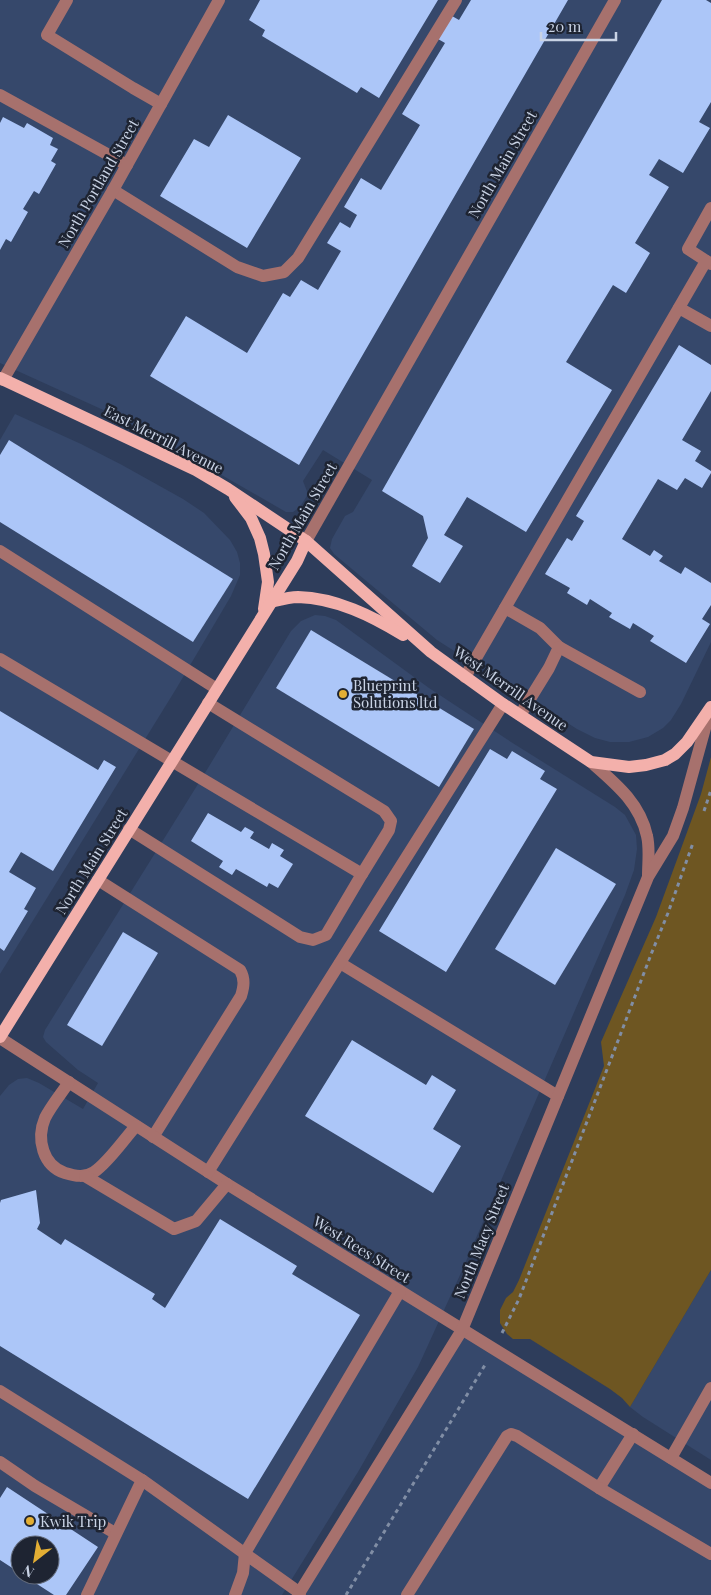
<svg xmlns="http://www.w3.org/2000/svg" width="711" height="1595" font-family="'Playfair Display',serif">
<rect width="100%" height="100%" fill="#2e3d5b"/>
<g fill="#36486b" fill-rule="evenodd">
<polygon points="0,0 711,0 711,642 681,704 671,720 663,728 648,737 629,742 610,742 595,738 577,729 437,640 334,554 330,548 332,539 345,516 353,512 372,480 323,450 303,481 308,494 300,507 293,512 286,512 159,439 110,413 0,363"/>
<polygon points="15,414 81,444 122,465 183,499 204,513 230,540 237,552 240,563 240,575 231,596 176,689 0,974 0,440"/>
<path d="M 315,615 L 325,616 L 336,620 L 429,688 L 511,742 L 615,807 L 625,815 L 636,835 L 637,849 L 634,870 L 625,895 L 460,1275 L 418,1367 L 358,1472 L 282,1595 L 0,1595 L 0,1096 L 9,1085 L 18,1079 L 27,1078 L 39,1083 L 83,1109 L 98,1083 L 78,1070 L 46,1042 L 43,1037 L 45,1030 L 208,768 L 291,631 L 301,621 ZM 20,1545 L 50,1545 L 50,1575 L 20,1575 Z"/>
<polygon points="711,1270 711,1460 643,1417 630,1407"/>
<polygon points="462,1330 711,1483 711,1595 298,1595"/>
</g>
<polygon fill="#6e5622" points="711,757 711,1270 630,1407 622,1398 610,1389 530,1339 513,1339 507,1334 500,1323 500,1310 506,1298 513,1292 519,1280 604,1066 601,1042 656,917 701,794"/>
<g fill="#acc6f8">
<polygon points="260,0 438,0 379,98 361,87 357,93 262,36 265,30 249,20"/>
<polygon points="471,0 568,0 299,465 150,376 186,316 247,353 283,293 290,297 301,280 318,290 341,251 327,243 340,222 350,228 357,215 344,207 361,178 381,190 420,125 402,114 445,43 438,39 452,16 459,20"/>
<polygon points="662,0 706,0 711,3 711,102 699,122 710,128 683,173 659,159 649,175 669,187 635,243 650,253 626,293 613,285 566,362 612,390 526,532 467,497 444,535 463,546 440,583 412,566 428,538 423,516 382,491"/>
<polygon points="228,115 301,158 247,248 160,196 194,139 209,147"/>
<polygon points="3,117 24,128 27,123 53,138 50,145 58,149 51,161 56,164 39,194 34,191 23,209 28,212 11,242 6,239 0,250 0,123"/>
<polygon points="679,345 711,365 711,391 682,440 701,451 695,461 711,471 711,473 702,488 685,478 677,490 658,479 622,539 650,556 654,550 663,556 659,561 681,574 685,567 711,583 711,605 702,619 710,624 686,663 650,641 654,636 633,623 630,629 609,617 612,613 590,599 587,605 567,593 570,588 545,574 567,538 572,541 584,521 576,516"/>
<polygon points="9,440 233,579 193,642 0,522 0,455"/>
<polygon points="311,630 474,729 439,787 276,688"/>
<polygon points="0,711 98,770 104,760 116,767 53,871 21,852 9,872 36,888 24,909 28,911 4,951 0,948"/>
<polygon points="490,749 507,759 512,751 545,771 540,779 557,789 446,972 379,931"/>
<polygon points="208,813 241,832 245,827 254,832 250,838 269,849 272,843 284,850 280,856 293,864 278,888 269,883 267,887 236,869 232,875 219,867 223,861 191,841"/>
<polygon points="556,848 616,884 555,985 495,949"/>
<polygon points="123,932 158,953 102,1046 67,1025"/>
<polygon points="352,1040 426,1085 432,1075 456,1090 433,1129 461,1146 433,1193 305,1116"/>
<polygon points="36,1190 40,1223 37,1229 61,1245 65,1239 155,1294 152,1299 165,1308 220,1219 297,1266 292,1274 360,1315 248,1499 0,1346 0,1203 1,1200"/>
<polygon points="7,1487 98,1547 66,1595 54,1595 23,1575 50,1575 50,1545 20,1545 20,1573 0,1560 0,1498"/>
</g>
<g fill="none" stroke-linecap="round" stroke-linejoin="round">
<g stroke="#818ea5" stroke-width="3" stroke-dasharray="4 4" stroke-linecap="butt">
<polyline points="704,811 711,790"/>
<polyline points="502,1333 519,1299 652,952 668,913 693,843"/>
<polyline points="346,1595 485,1365"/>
</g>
<g stroke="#a7716d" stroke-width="12">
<polyline points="67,0 47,35 133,88 161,104"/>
<polyline points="0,95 127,165"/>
<polyline points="113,190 237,267 263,276 284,272 298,258 456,0"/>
<polyline points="711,208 688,249 711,264"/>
<polyline points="679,308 711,326"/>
<polyline points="3,380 113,190 219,0"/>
<polyline points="306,541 615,0"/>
<polyline points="0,551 217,689"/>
<polyline points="505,608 540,628 559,647 549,668 520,715"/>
<polyline points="559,647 640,692"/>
<polyline points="0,659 362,874 326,935 313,940 300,937 129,829"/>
<polyline points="465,677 706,261"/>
<polyline points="208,703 384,811 391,821 389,830 362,874"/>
<path d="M 591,762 C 615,783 640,803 647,836 C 650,848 648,863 648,876"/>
<path d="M 98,880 L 240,970 C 245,979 244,986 241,996 L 153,1137"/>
<polyline points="340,963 558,1096"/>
<polyline points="0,1038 227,1184 711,1483"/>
<path d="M 69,1082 C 61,1094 51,1106 45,1118 C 36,1139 43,1166 65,1173 C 75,1176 85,1178 94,1172 C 108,1163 125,1138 136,1126"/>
<polyline points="208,1172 503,704"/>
<polyline points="85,1176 174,1229 196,1221 227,1184"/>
<polyline points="0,1391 142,1480 300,1593"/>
<polyline points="671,1458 711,1388"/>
<polyline points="0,1462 35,1486 115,1533"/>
<polyline points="599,1488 633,1434"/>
<polyline points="87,1595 142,1480"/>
<polyline points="235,1595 243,1573 245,1553 400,1291"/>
<polyline points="298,1595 462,1330 648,877 673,836 683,808 710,710"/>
<polyline points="407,1595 507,1436 511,1434 517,1436 599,1488 711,1554"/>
</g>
<g stroke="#f3b0ab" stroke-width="12">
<polyline points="0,378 196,470 228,489 306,541 431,652 503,704 591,762 629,767 646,765 665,760 675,754 687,742 711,707"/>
<polyline points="235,497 251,518 260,538 264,554 268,582 264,609"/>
<path d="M 271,602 C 279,600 289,597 298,597 C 336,598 372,616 403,635"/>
<polyline points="0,1037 297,561 306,541"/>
</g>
</g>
<g fill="#e3ae34" stroke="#1e2432" stroke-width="2">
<circle cx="343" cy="694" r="5"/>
<circle cx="30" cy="1521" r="5"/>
</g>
<g text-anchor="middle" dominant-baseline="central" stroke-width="5" stroke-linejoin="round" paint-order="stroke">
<g font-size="15" fill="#c9d3e5" stroke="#1e2432">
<text transform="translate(502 164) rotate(-60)">North Main Street</text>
<text transform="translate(98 183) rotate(-60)">North Portland Street</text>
<text transform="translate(164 439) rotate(27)">East Merrill Avenue</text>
<text transform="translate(302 516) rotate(-60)">North Main Street</text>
<text transform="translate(511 688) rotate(35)">West Merrill Avenue</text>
<text transform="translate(91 861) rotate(-58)">North Main Street</text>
<text transform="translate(481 1241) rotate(-68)">North Macy Street</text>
<text transform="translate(362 1249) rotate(32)">West Rees Street</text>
</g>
<g font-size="15" fill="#c9d3e5" stroke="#1e2432" text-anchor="start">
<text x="353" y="685">Blueprint<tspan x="353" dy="17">Solutions ltd</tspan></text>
<text x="40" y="1521">Kwik Trip</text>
</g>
</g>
<g transform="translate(35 1560) rotate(211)"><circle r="24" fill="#1e2432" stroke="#626a7a"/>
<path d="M0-4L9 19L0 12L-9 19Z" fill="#e3ae34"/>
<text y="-8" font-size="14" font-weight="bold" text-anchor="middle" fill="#c9d3e5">N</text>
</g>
<path d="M541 32v8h75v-8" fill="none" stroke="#c9d3e5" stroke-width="2.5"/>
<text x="548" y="32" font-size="15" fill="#c9d3e5" stroke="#1e2432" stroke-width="4" paint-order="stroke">20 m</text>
</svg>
